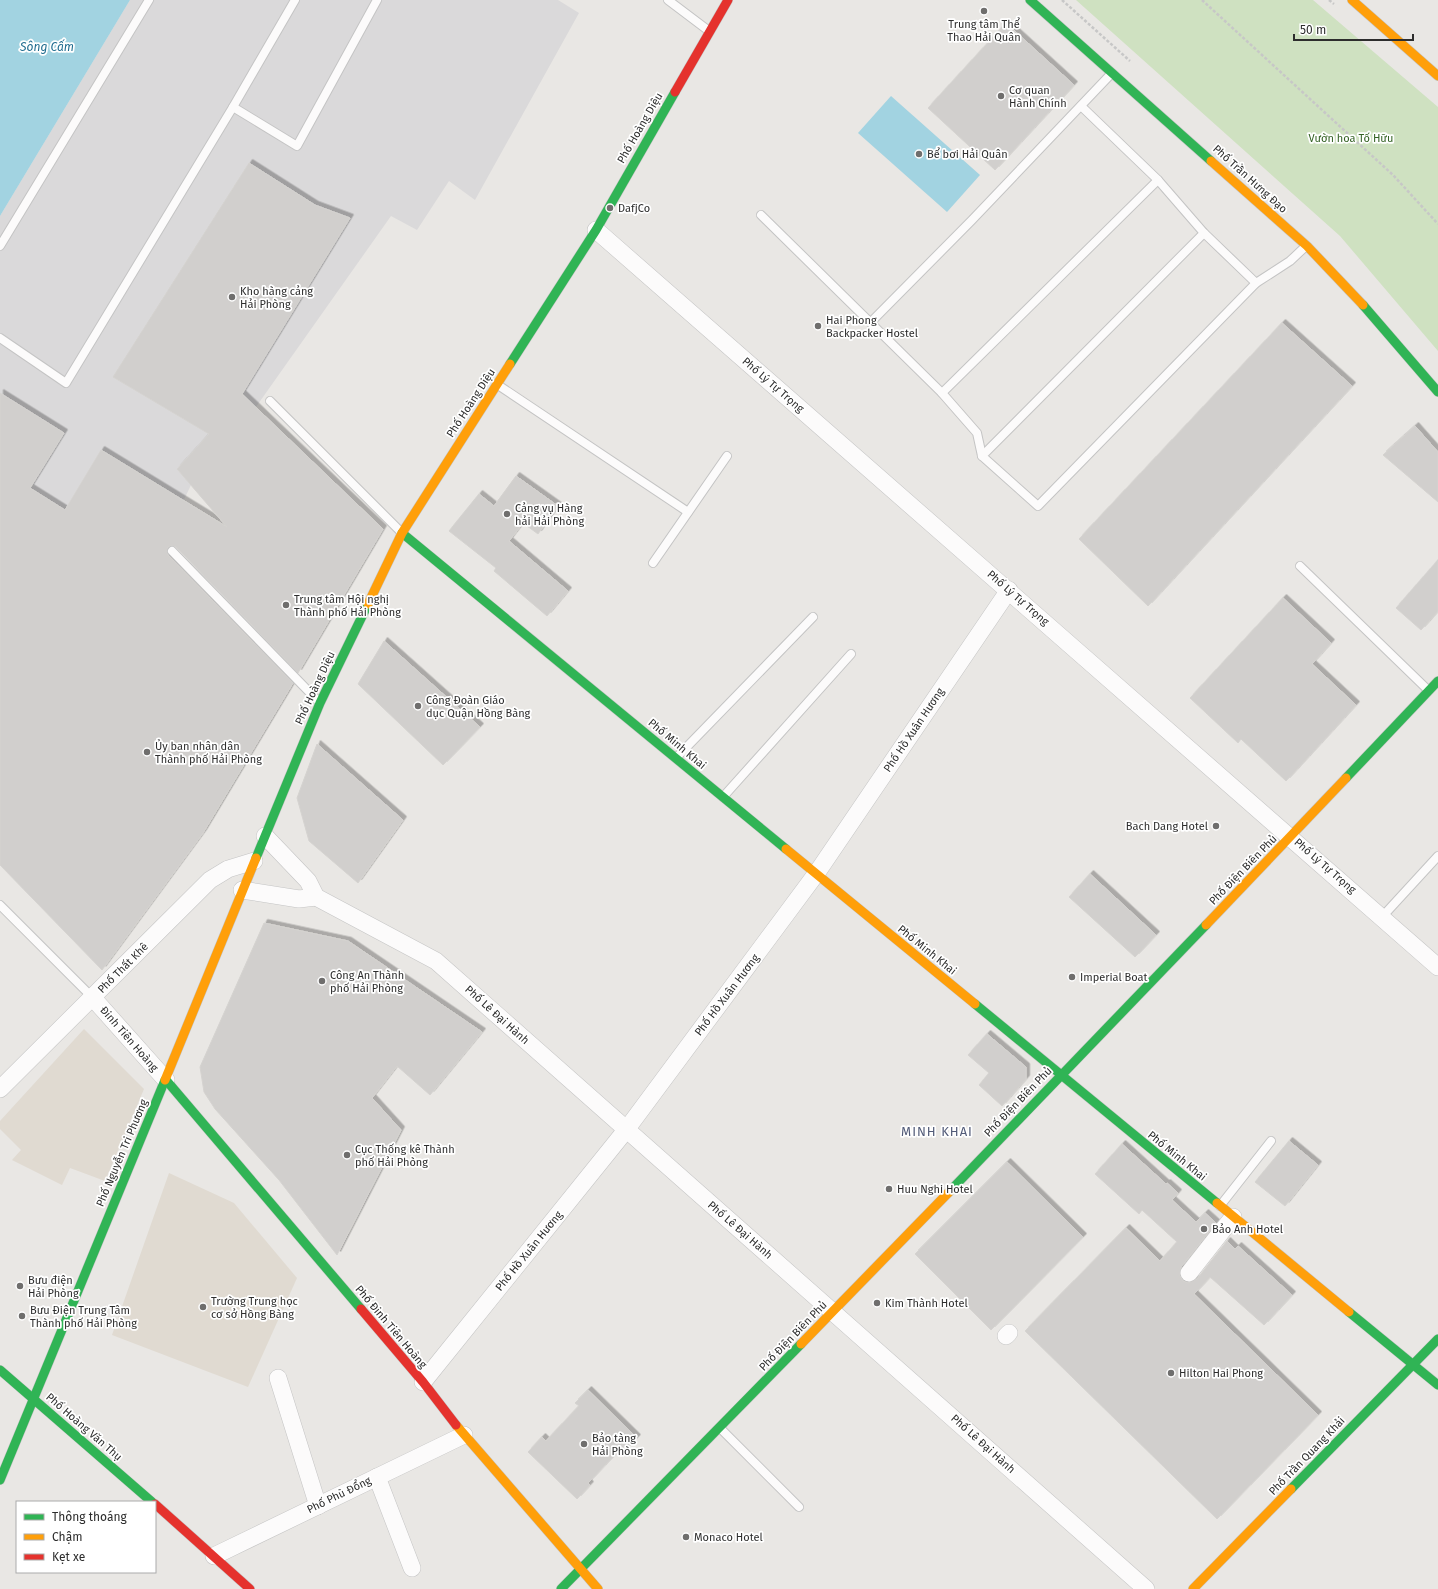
<svg xmlns="http://www.w3.org/2000/svg" width="1438" height="1589" font-family="'Fira Sans',sans-serif">
<defs>
<filter id="shadow"><feDropShadow dx="3.5" dy="-3.5" stdDeviation="0" flood-color="#0004"/></filter>
</defs>
<rect width="100%" height="100%" fill="#e9e7e4"/>
<polygon fill="#dad9da" points="130,0 558,0 579,13 475,200 449,181 417,230 391,216 222,455 204,440 177,469 191,485 165,539 0,800 0,216"/>
<g fill="#e0dad1">
<polygon points="84,1029 144,1089 105,1181 70,1168 62,1185 12,1160 21,1150 0,1129 0,1121"/>
<polygon points="169,1173 234,1203 297,1278 248,1387 112,1335"/>
</g>
<polygon fill="#cfe1c1" points="1076,0 1313,0 1438,107 1438,351 1340,236"/>
<g fill="#a2d3e1">
<polygon points="0,0 130,0 0,216"/>
<polygon points="891,96 980,175 947,212 858,133"/>
</g>
<g fill="#d1cfcd" stroke="#d5d3d0" filter="url(#shadow)">
<polygon points="1006,23 1074,85 995,170 928,108"/>
<polygon points="249,163 315,205 350,218 242,394 383,529 298,673 176,547 171,546 168,547 168,555 293,683 203,833 102,970 0,865 0,393 64,433 30,488 65,510 101,450 227,527 177,469 209,434 113,377"/>
<polygon points="1282,323 1352,386 1148,606 1079,539"/>
<polygon points="1415,426 1438,452 1438,502 1383,455"/>
<polygon points="516,476 558,506 538,534 523,523 509,541 568,591 547,616 494,571 496,568 449,531 479,494 494,506"/>
<polygon points="1438,560 1438,611 1421,630 1396,608"/>
<polygon points="1283,598 1331,643 1312,664 1356,705 1286,781 1241,739 1238,743 1190,698"/>
<polygon points="384,641 480,727 443,765 358,684"/>
<polygon points="317,744 403,820 358,883 309,841 297,798"/>
<polygon points="1090,874 1156,935 1135,957 1069,897"/>
<polygon points="264,923 348,941 482,1032 430,1095 397,1066 372,1098 401,1130 337,1255 279,1180 215,1109 204,1092 200,1067"/>
<polygon points="987,1034 1026,1067 1026,1079 1002,1106 979,1085 989,1073 968,1055"/>
<polygon points="1289,1141 1318,1165 1285,1206 1255,1182"/>
<polygon points="1122,1144 1166,1184 1167,1183 1178,1193 1172,1200 1196,1222 1205,1213 1216,1223 1181,1267 1180,1276 1183,1281 1188,1283 1197,1279 1227,1241 1235,1249 1238,1246 1292,1295 1264,1325 1210,1277 1194,1294 1318,1415 1217,1519 1025,1331 1126,1228 1160,1261 1177,1242 1142,1210 1139,1214 1095,1174"/>
<polygon points="1007,1162 1083,1237 991,1330 915,1254"/>
<polygon points="588,1390 637,1438 625,1450 622,1447 588,1483 590,1485 577,1499 528,1452 542,1437 546,1441 579,1406 575,1403"/>
</g>
<g fill="none" stroke-linecap="round" stroke-linejoin="round">
<defs>
<g id="lane">
<polyline points="668,0 709,31"/>
<polyline points="1081,106 1158,180 1204,233 1256,283"/>
<polyline points="233,107 297,146 377,0"/>
<polyline points="761,215 942,393"/>
<polyline points="1204,233 982,456 1038,506 1256,283 1290,261 1306,246"/>
<polyline points="0,246 149,0"/>
<polyline points="871,322 972,220 1111,74"/>
<polyline points="0,338 66,383 233,107 295,0"/>
<polyline points="498,385 688,512"/>
<polyline points="270,401 401,532"/>
<polyline points="982,456 977,433 942,393 1158,180"/>
<polyline points="172,551 319,702"/>
<polyline points="653,563 727,456"/>
<polyline points="1300,566 1428,690"/>
<polyline points="676,758 813,617"/>
<polyline points="723,797 851,654"/>
<polyline points="0,905 93,998"/>
<polyline points="1382,917 1438,856"/>
<polyline points="1220,1206 1271,1141"/>
<polyline points="720,1428 799,1507"/>
</g>
<g id="street">
<polyline points="596,230 1438,967"/>
<polyline points="265,836 308,881 316,897 436,961 1146,1589"/>
<polyline points="242,890 299,899 316,897"/>
<polyline points="93,998 166,1080"/>
<polyline points="0,1089 210,880 228,869 254,861"/>
<polyline points="1189,1273 1233,1217"/>
<polyline points="1006,1336 1009,1333"/>
<polyline points="278,1378 318,1506"/>
<polyline points="423,1382 626,1130 816,874 1009,590"/>
<polyline points="377,1477 412,1568"/>
<polyline points="214,1556 464,1435"/>
</g>
<g id="fast">
<polyline points="1030,0 1211,161"/>
<polyline points="1363,305 1438,392"/>
<polyline points="510,364 596,230 675,92"/>
<polyline points="402,533 786,849"/>
<polyline points="1346,778 1438,681"/>
<polyline points="256,858 320,703 368,604"/>
<polyline points="975,1004 1217,1203"/>
<polyline points="166,1080 361,1309"/>
<polyline points="949,1192 1206,925"/>
<polyline points="1349,1312 1438,1385"/>
<polyline points="0,1370 152,1502"/>
<polyline points="0,1480 165,1080"/>
<polyline points="1291,1489 1438,1339"/>
<polyline points="561,1589 801,1344"/>
</g>
<g id="slow">
<polyline points="1352,0 1438,76"/>
<polyline points="1211,161 1307,246 1363,305"/>
<polyline points="368,604 402,533 510,364"/>
<polyline points="786,849 975,1004"/>
<polyline points="1206,925 1346,778"/>
<polyline points="165,1080 256,858"/>
<polyline points="1217,1203 1349,1312"/>
<polyline points="801,1344 949,1192"/>
<polyline points="456,1425 598,1589"/>
<polyline points="1193,1589 1291,1489"/>
</g>
<g id="jam">
<polyline points="675,92 728,0"/>
<polyline points="361,1309 423,1382 456,1425"/>
<polyline points="155,1504 250,1589"/>
</g>
</defs>
<use href="#lane" stroke="#c4c4c4" stroke-width="10"/>
<use href="#street" stroke="#c4c4c4" stroke-width="18"/>
<use href="#fast" stroke="#c4c4c4" stroke-width="10"/>
<use href="#slow" stroke="#c4c4c4" stroke-width="10"/>
<use href="#jam" stroke="#c4c4c4" stroke-width="10"/>
<g stroke="#c7c7c7" stroke-width="2.5" stroke-dasharray="3 2" stroke-linecap="butt">
<polyline points="1062,0 1130,61"/>
<polyline points="1202,0 1393,175 1438,224"/>
<polyline points="1329,0 1334,4"/>
</g>
<use href="#lane" stroke="#fcfbfb" stroke-width="8"/>
<use href="#street" stroke="#fcfbfb" stroke-width="17"/>
<use href="#fast" stroke="#30b455" stroke-width="9"/>
<use href="#slow" stroke="#ff9f0a" stroke-width="9"/>
<use href="#jam" stroke="#e5322d" stroke-width="9"/>
</g>
<g fill="#6f6e6d" stroke="#fff" stroke-width="1.5">
<circle cx="984" cy="11" r="4"/>
<circle cx="1001" cy="96" r="4"/>
<circle cx="919" cy="154" r="4"/>
<circle cx="610" cy="208" r="4"/>
<circle cx="232" cy="297" r="4"/>
<circle cx="818" cy="326" r="4"/>
<circle cx="507" cy="514" r="4"/>
<circle cx="286" cy="605" r="4"/>
<circle cx="418" cy="706" r="4"/>
<circle cx="147" cy="752" r="4"/>
<circle cx="1216" cy="826" r="4"/>
<circle cx="1072" cy="977" r="4"/>
<circle cx="322" cy="981" r="4"/>
<circle cx="347" cy="1155" r="4"/>
<circle cx="889" cy="1189" r="4"/>
<circle cx="1204" cy="1229" r="4"/>
<circle cx="20" cy="1286" r="4"/>
<circle cx="877" cy="1303" r="4"/>
<circle cx="203" cy="1307" r="4"/>
<circle cx="22" cy="1316" r="4"/>
<circle cx="1171" cy="1373" r="4"/>
<circle cx="584" cy="1444" r="4"/>
<circle cx="686" cy="1537" r="4"/>
</g>
<g text-anchor="middle" dominant-baseline="central" stroke-width="3.5" stroke-linejoin="round" paint-order="stroke">
<g font-size="11" fill="#2d2d2d" stroke="#fff" text-anchor="start">
<text x="984" y="24" text-anchor="middle">Trung tâm Thể<tspan x="984" dy="13">Thao Hải Quân</tspan></text>
<text x="1009" y="90">Cơ quan<tspan x="1009" dy="13">Hành Chính</tspan></text>
<text x="927" y="154">Bể bơi Hải Quân</text>
<text x="618" y="208">DafjCo</text>
<text x="240" y="291">Kho hàng cảng<tspan x="240" dy="13">Hải Phòng</tspan></text>
<text x="826" y="320">Hai Phong<tspan x="826" dy="13">Backpacker Hostel</tspan></text>
<text x="515" y="508">Cảng vụ Hàng<tspan x="515" dy="13">hải Hải Phòng</tspan></text>
<text x="294" y="599">Trung tâm Hội nghị<tspan x="294" dy="13">Thành phố Hải Phòng</tspan></text>
<text x="426" y="700">Công Đoàn Giáo<tspan x="426" dy="13">dục Quận Hồng Bàng</tspan></text>
<text x="155" y="746">Ủy ban nhân dân<tspan x="155" dy="13">Thành phố Hải Phòng</tspan></text>
<text x="1208" y="826" text-anchor="end">Bach Dang Hotel</text>
<text x="330" y="975">Công An Thành<tspan x="330" dy="13">phố Hải Phòng</tspan></text>
<text x="1080" y="977">Imperial Boat</text>
<text x="355" y="1149">Cục Thống kê Thành<tspan x="355" dy="13">phố Hải Phòng</tspan></text>
<text x="897" y="1189">Huu Nghi Hotel</text>
<text x="1212" y="1229">Bảo Anh Hotel</text>
<text x="28" y="1280">Bưu điện<tspan x="28" dy="13">Hải Phòng</tspan></text>
<text x="211" y="1301">Trường Trung học<tspan x="211" dy="13">cơ sở Hồng Bàng</tspan></text>
<text x="885" y="1303">Kim Thành Hotel</text>
<text x="30" y="1310">Bưu Điện Trung Tâm<tspan x="30" dy="13">Thành phố Hải Phòng</tspan></text>
<text x="1179" y="1373">Hilton Hai Phong</text>
<text x="592" y="1438">Bảo tàng<tspan x="592" dy="13">Hải Phòng</tspan></text>
<text x="694" y="1537">Monaco Hotel</text>
</g>
<g font-size="11" fill="#2d2d2d" stroke="#fff">
<text transform="translate(640 128) rotate(-60)">Phố Hoàng Diệu</text>
<text transform="translate(1250 179) rotate(42)">Phố Trần Hưng Đạo</text>
<text transform="translate(773 385) rotate(41)">Phố Lý Tự Trọng</text>
<text transform="translate(471 403) rotate(-57)">Phố Hoàng Diệu</text>
<text transform="translate(1018 598) rotate(41)">Phố Lý Tự Trọng</text>
<text transform="translate(315 688) rotate(-65)">Phố Hoàng Diệu</text>
<text transform="translate(914 730) rotate(-56)">Phố Hồ Xuân Hương</text>
<text transform="translate(677 744) rotate(40)">Phố Minh Khai</text>
<text transform="translate(1325 866) rotate(41)">Phố Lý Tự Trọng</text>
<text transform="translate(1243 870) rotate(-46)">Phố Điện Biên Phủ</text>
<text transform="translate(927 950) rotate(39)">Phố Minh Khai</text>
<text transform="translate(123 968) rotate(-45)">Phố Thất Khê</text>
<text transform="translate(727 995) rotate(-53)">Phố Hồ Xuân Hương</text>
<text transform="translate(497 1015) rotate(42)">Phố Lê Đại Hành</text>
<text transform="translate(129 1039) rotate(49)">Đinh Tiên Hoàng</text>
<text transform="translate(1018 1102) rotate(-46)">Phố Điện Biên Phủ</text>
<text transform="translate(122 1153) rotate(-67)">Phố Nguyễn Tri Phương</text>
<text transform="translate(1177 1156) rotate(39)">Phố Minh Khai</text>
<text transform="translate(740 1230) rotate(41)">Phố Lê Đại Hành</text>
<text transform="translate(529 1251) rotate(-51)">Phố Hồ Xuân Hương</text>
<text transform="translate(391 1327) rotate(50)">Phố Đinh Tiên Hoàng</text>
<text transform="translate(793 1336) rotate(-46)">Phố Điện Biên Phủ</text>
<text transform="translate(84 1427) rotate(41)">Phố Hoàng Văn Thụ</text>
<text transform="translate(983 1444) rotate(42)">Phố Lê Đại Hành</text>
<text transform="translate(1307 1456) rotate(-46)">Phố Trần Quang Khải</text>
<text transform="translate(339 1495) rotate(-26)">Phố Phù Đổng</text>
</g>
<g font-size="11" fill="#346225" stroke="#fff">
<text x="1351" y="138">Vườn hoa Tố Hữu</text>
</g>
<g font-size="12" font-style="italic" fill="#1f6c8f" stroke="#fff">
<text x="47" y="47">Sông Cấm</text>
</g>
<g font-size="13" letter-spacing="1" fill="#525b78" stroke="#fff">
<text x="937" y="1131">MINH KHAI</text>
</g>
</g>
<rect x="16" y="1501" width="140" height="72" fill="#ffffff" stroke="#ababab"/>
<rect x="24" y="1514" width="20" height="6" fill="#30b455" stroke="#ababab"/>
<text x="52" y="1521" font-size="12" fill="#2d2d2d">Thông thoáng</text>
<rect x="24" y="1534" width="20" height="6" fill="#ff9f0a" stroke="#ababab"/>
<text x="52" y="1541" font-size="12" fill="#2d2d2d">Chậm</text>
<rect x="24" y="1554" width="20" height="6" fill="#e5322d" stroke="#ababab"/>
<text x="52" y="1561" font-size="12" fill="#2d2d2d">Kẹt xe</text>
<path d="M1294 34v6h119v-6" fill="none" stroke="#2d2d2d" stroke-width="2"/>
<text x="1300" y="34" font-size="12" fill="#2d2d2d" stroke="#ffffff" stroke-width="3" paint-order="stroke">50 m</text>
</svg>
